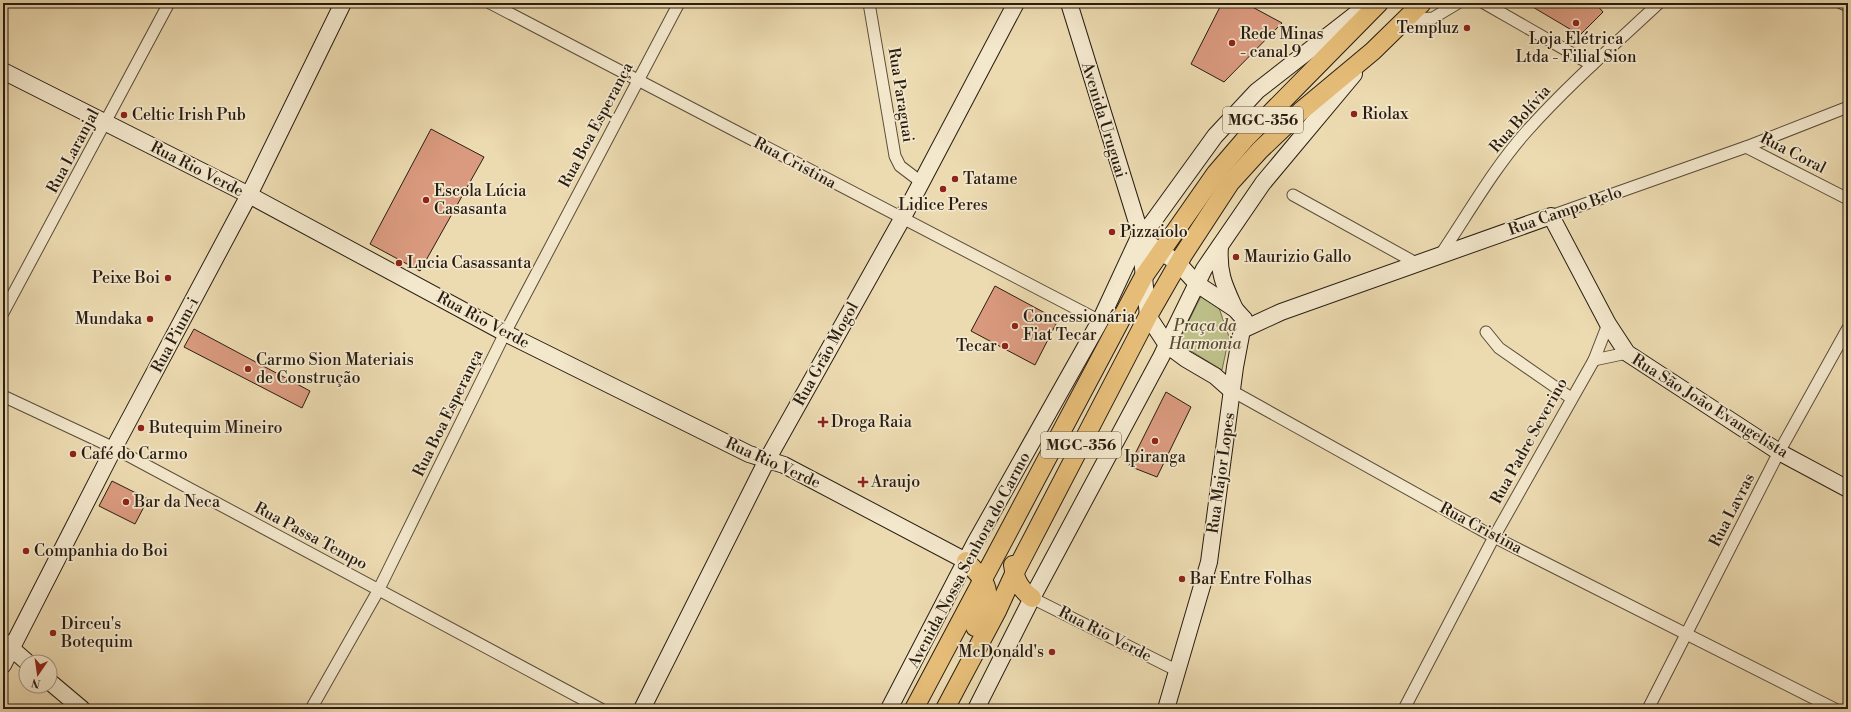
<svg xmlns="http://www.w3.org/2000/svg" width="1851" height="712" font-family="'Libre Bodoni',serif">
<rect width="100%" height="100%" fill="#ecdab0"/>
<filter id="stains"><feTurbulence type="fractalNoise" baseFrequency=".005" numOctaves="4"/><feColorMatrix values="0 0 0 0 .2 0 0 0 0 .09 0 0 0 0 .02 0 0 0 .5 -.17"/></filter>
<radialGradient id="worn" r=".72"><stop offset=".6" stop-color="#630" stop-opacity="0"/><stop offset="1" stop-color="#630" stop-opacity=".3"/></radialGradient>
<polygon fill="#bcbe88" stroke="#726e4d" points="1203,292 1218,305 1229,337 1222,370 1178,343"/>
<g fill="#da9a7f" stroke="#281d12">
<polygon points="1222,3 1245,3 1282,23 1224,82 1191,64"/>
<polygon points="1526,3 1595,3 1603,12 1580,35"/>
<polygon points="431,129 484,157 420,271 370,244"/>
<polygon points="995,286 1058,320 1035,365 971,331"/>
<polygon points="194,329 310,391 302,408 184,347"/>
<polygon points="1166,392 1191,407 1157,477 1129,466"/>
<polygon points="112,481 148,499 135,524 99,506"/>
</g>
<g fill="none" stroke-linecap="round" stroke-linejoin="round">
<defs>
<g id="street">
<polyline points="490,3 1100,321"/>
<polyline points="869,3 895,156 900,166 921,182"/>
<polyline points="1484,3 1592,65"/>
<polyline points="1841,3 1848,6"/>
<polyline points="1405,19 1433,18 1458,3"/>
<polyline points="1746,147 1848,199"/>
<polyline points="1293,195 1416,263"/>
<polyline points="1551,216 1746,147 1848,107"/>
<path d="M 1441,254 C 1468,214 1494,168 1526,132 C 1567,86 1614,45 1659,3"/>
<polyline points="3,313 169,3"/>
<polyline points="1486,332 1499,348 1571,398"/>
<polyline points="1594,360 1627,353"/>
<polyline points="1232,391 1494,537 1835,709"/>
<polyline points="3,396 114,448 601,709"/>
<polyline points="1032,598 1178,671"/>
<polyline points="311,709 378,591 505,333 679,3"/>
<polyline points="1404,709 1494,537 1594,360 1608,324"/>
<polyline points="1648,709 1779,452 1848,328"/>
</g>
<g id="secondary">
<polyline points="1069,3 1139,229 1148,316 1167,345 1186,359 1215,376 1232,391"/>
<polyline points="3,71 249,195 505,333 749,454 784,465 966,561"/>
<polyline points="1139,237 1178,263 1197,284 1235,309 1244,319"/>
<path d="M 1220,246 C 1218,273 1224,285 1235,309"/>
<polyline points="1242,330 1281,312 1551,216 1608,324 1627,353 1779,452 1848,489"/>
<polyline points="3,641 27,662"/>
<polyline points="3,665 114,448 249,195 343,3"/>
<polyline points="50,682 82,709"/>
<polyline points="642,709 767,460 902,219 1016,3"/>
<polyline points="889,709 975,543 1100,321 1139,237 1152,223 1215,136 1257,91 1370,3"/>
<polyline points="976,709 1032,598 1161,357 1204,269 1263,183 1354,74"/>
<polyline points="1166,709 1209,562 1235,367 1244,319"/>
</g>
<g id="primary">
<path d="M 966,561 C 993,588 992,593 975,627"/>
<path d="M 1013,565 C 1015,580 1020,589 1032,598"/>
<polyline points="914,709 1144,276 1216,173 1246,138 1379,3"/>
<polyline points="945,709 997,611 1014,574 1148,316 1183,255 1230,183 1260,150 1301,111 1373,51 1422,3"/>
</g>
</defs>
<use href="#street" stroke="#594c3a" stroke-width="13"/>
<use href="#secondary" stroke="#281d12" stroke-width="18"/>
<use href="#primary" stroke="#281d12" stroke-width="20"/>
<use href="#street" stroke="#f3e7cc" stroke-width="11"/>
<use href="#secondary" stroke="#f3e7cc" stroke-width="16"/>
<use href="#primary" stroke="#e6bd78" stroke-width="18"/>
</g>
<g fill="#8f2418" stroke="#f3e7cc" stroke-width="1.5">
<circle cx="1576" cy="23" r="4"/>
<circle cx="1467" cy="28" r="4"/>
<circle cx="1232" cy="43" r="4"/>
<circle cx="1354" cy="114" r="4"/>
<circle cx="124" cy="115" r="4"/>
<circle cx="955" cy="179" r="4"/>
<circle cx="943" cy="189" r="4"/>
<circle cx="426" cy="200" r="4"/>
<circle cx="1112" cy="232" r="4"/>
<circle cx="1236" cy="257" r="4"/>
<circle cx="399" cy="263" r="4"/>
<circle cx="168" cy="278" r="4"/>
<circle cx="150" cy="319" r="4"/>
<circle cx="1015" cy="326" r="4"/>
<circle cx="1005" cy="346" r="4"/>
<circle cx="248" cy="369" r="4"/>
<path d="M821 416h4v4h4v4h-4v4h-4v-4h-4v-4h4z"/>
<circle cx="141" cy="428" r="4"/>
<circle cx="1155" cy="441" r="4"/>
<circle cx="73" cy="454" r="4"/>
<path d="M861 476h4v4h4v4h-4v4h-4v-4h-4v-4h4z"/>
<circle cx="126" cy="502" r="4"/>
<circle cx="26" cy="551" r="4"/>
<circle cx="1182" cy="579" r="4"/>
<circle cx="53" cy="633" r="4"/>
<circle cx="1052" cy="652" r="4"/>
</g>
<g text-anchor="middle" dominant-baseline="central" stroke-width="3.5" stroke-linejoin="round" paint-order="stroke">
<g fill="#f3e7cc" stroke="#655a4a" stroke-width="1">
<rect x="1223" y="107" width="80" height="26" rx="3"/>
<rect x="1041" y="432" width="80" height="26" rx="3"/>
</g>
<g font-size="15" font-weight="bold" fill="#281d12">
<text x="1263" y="120">MGC-356</text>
<text x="1081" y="445">MGC-356</text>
</g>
<g font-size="16" fill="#281d12" stroke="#f3e7cc" text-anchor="start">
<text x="1459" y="28" text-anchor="end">Templuz</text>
<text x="1240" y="34">Rede Minas<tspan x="1240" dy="18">- canal 9</tspan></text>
<text x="1576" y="39" text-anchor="middle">Loja Elétrica<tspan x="1576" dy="18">Ltda - Filial Sion</tspan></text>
<text x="1362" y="114">Riolax</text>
<text x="132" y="115">Celtic Irish Pub</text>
<text x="963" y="179">Tatame</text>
<text x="434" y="191">Escola Lúcia<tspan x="434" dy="18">Casasanta</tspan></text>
<text x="943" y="205" text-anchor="middle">Lidice Peres</text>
<text x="1120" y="232">Pizzaiolo</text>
<text x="1244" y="257">Maurizio Gallo</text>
<text x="407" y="263">Lucia Casassanta</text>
<text x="160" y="278" text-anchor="end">Peixe Boi</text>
<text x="1023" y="317">Concessionária<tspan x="1023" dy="18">Fiat Tecar</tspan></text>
<text x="142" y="319" text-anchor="end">Mundaka</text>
<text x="997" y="346" text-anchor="end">Tecar</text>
<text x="256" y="360">Carmo Sion Materiais<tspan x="256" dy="18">de Construção</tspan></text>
<text x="831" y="422">Droga Raia</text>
<text x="149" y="428">Butequim Mineiro</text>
<text x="81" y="454">Café do Carmo</text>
<text x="1155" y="457" text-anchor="middle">Ipiranga</text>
<text x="871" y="482">Araujo</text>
<text x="134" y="502">Bar da Neca</text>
<text x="34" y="551">Companhia do Boi</text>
<text x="1190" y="579">Bar Entre Folhas</text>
<text x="61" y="624">Dirceu's<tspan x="61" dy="18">Botequim</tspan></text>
<text x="1044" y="652" text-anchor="end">McDonald's</text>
</g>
<g font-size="16" fill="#281d12" stroke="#f3e7cc">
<text transform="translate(901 95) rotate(81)">Rua Paraguai</text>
<text transform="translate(1520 119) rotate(-49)">Rua Bolívia</text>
<text transform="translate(1104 120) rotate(73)">Avenida Uruguai</text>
<text transform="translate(596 125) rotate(-62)">Rua Boa Esperança</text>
<text transform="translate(73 151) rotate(-62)">Rua Laranjal</text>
<text transform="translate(1793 153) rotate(27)">Rua Coral</text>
<text transform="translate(795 163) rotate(28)">Rua Cristina</text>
<text transform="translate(197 169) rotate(27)">Rua Rio Verde</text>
<text transform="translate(1565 211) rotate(-19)">Rua Campo Belo</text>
<text transform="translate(483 320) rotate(28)">Rua Rio Verde</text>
<text transform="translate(175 335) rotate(-62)">Rua Pium-i</text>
<text transform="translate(826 354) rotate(-61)">Rua Grão Mogol</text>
<text transform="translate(1710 406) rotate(32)">Rua São João Evangelista</text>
<text transform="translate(448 413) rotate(-64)">Rua Boa Esperança</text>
<text transform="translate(1529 441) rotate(-61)">Rua Padre Severino</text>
<text transform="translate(773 463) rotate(24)">Rua Rio Verde</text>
<text transform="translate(1221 473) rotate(-82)">Rua Major Lopes</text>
<text transform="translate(1732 510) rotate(-63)">Rua Lavras</text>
<text transform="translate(1481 528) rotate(28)">Rua Cristina</text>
<text transform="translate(311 536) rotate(28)">Rua Passa Tempo</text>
<text transform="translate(969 560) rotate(-62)">Avenida Nossa Senhora do Carmo</text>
<text transform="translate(1105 634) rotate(27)">Rua Rio Verde</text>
</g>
<g font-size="16" font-style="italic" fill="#544d35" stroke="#f3e7cc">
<text x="1205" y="326">Praça da<tspan x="1205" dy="18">Harmonia</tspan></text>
</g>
</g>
<rect width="1851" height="712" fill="none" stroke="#ecdab0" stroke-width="16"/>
<rect x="4" y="4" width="1843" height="704" fill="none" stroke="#281d12" stroke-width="2"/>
<rect x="8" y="8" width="1835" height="696" fill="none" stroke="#281d12"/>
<g transform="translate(38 674) rotate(193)"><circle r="19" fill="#f3e7cc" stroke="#a29682"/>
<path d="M0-3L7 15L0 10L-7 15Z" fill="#8f2418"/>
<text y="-6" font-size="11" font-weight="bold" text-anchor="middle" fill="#281d12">N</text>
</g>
<rect width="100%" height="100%" filter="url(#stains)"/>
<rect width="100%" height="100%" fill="url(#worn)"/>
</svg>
